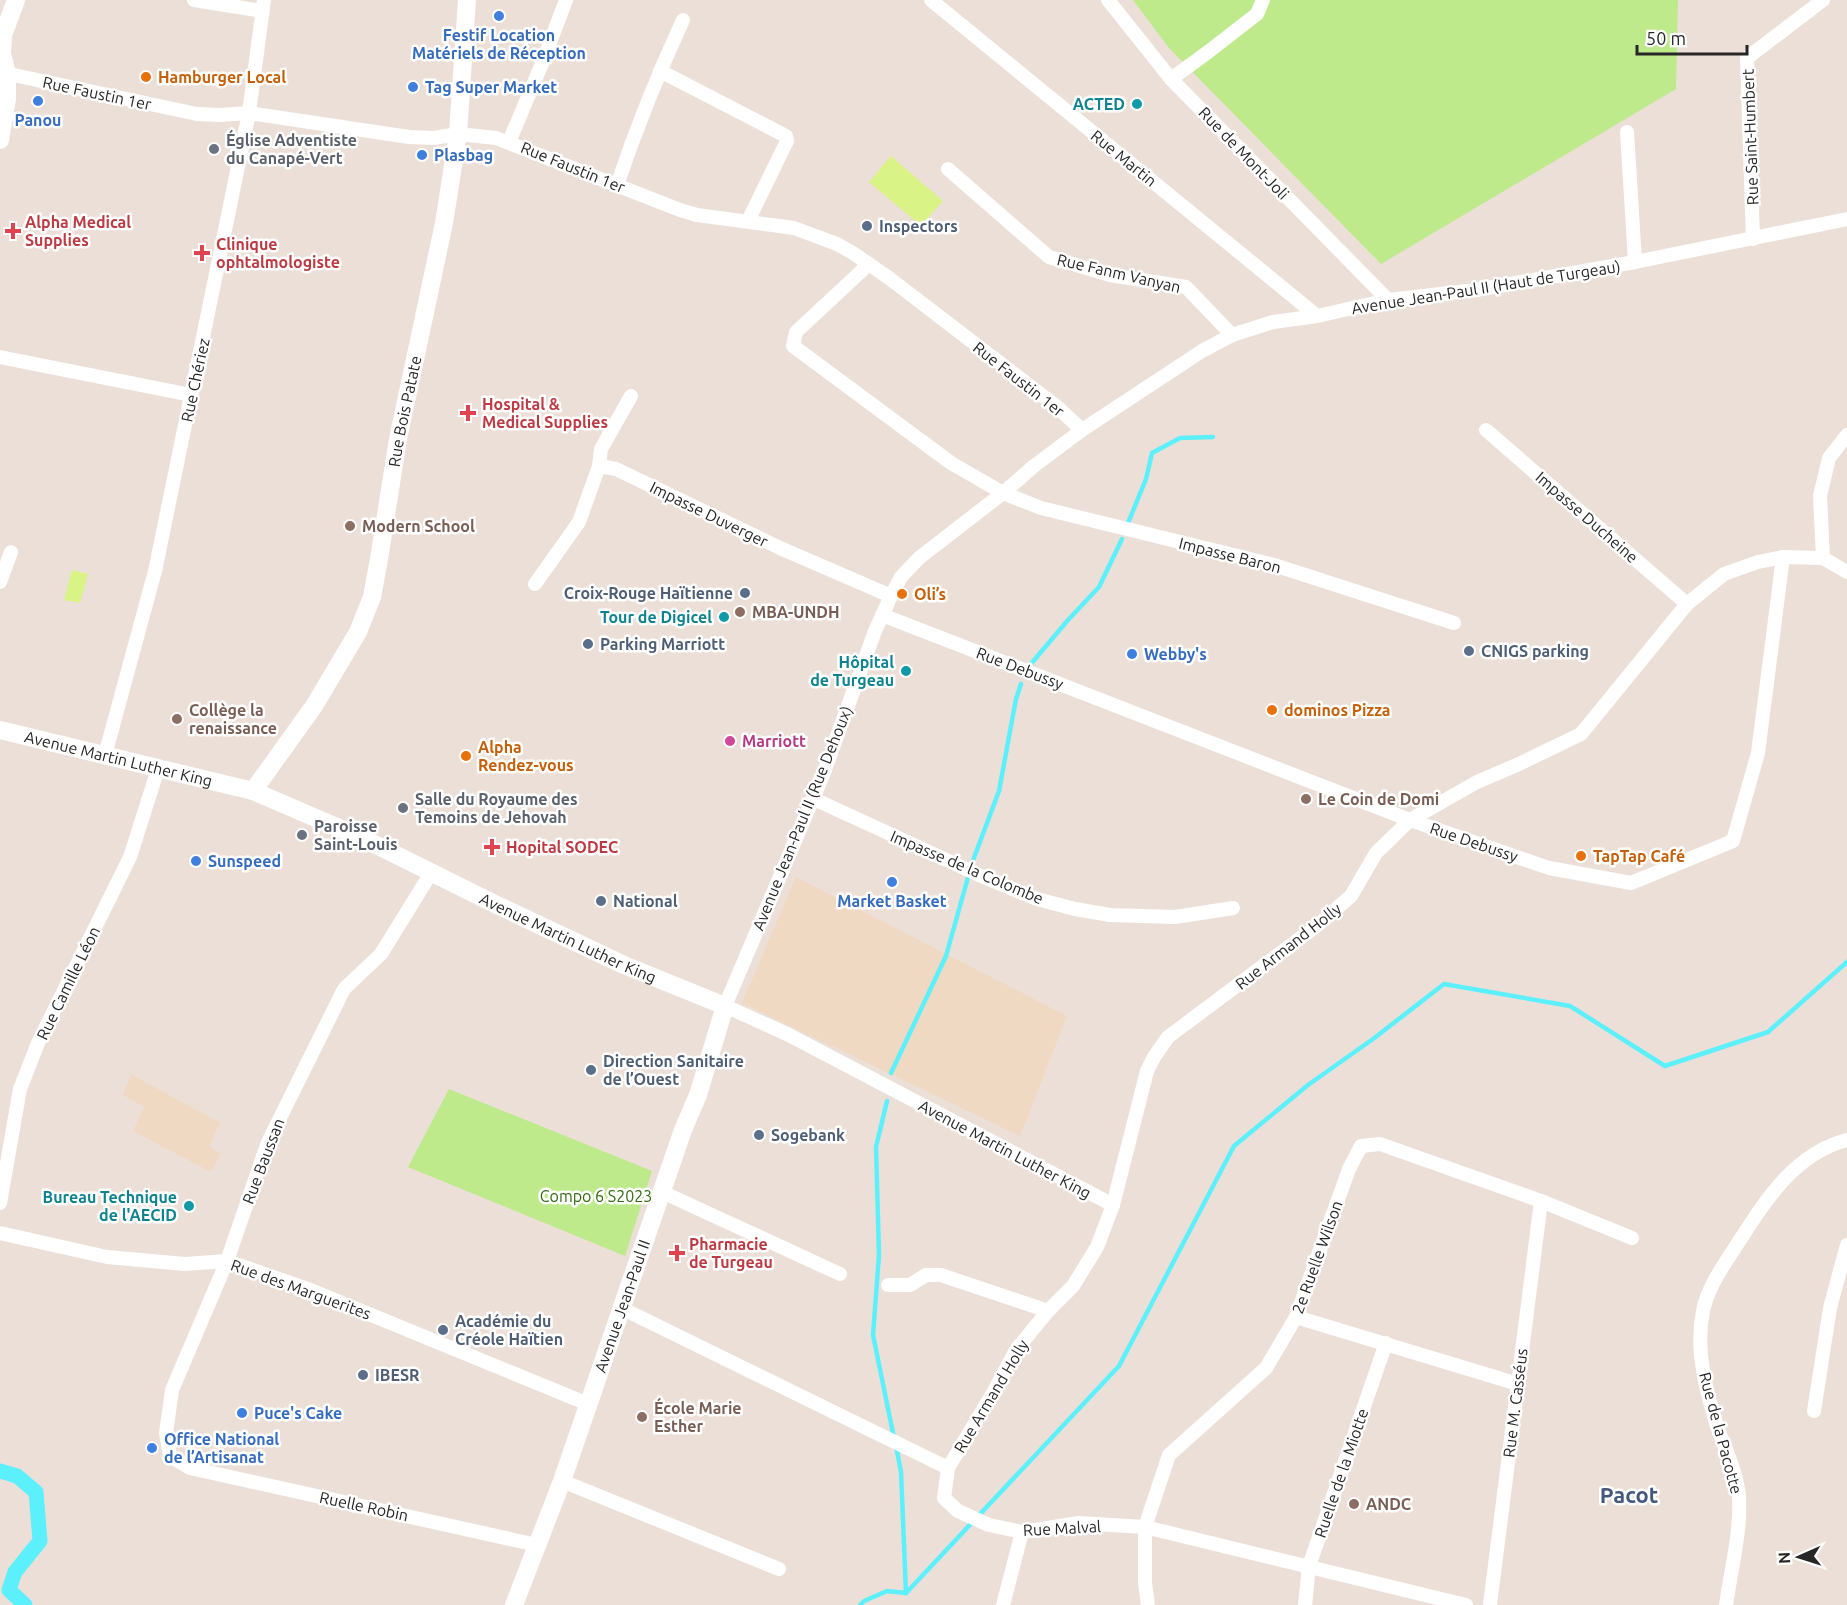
<svg xmlns="http://www.w3.org/2000/svg" width="1847" height="1605" font-family="Ubuntu,sans-serif">
<rect width="100%" height="100%" fill="#ecdfd7"/>
<g fill="#f0d9c3">
<polygon points="796,877 1067,1016 1020,1136 742,1003"/>
<polygon points="131,1074 220,1123 209,1145 220,1154 211,1172 133,1131 144,1107 123,1095"/>
</g>
<g fill="#beea8c">
<polygon points="1133,0 1678,0 1676,89 1381,264 1169,48"/>
<polygon points="449,1089 652,1171 625,1256 408,1167"/>
</g>
<g fill="#d9f386">
<polygon points="891,156 943,201 921,226 869,182"/>
<polygon points="72,570 88,574 80,603 64,600"/>
</g>
<g fill="none" stroke-linecap="round" stroke-linejoin="round">
<g stroke="#5cf0fc" stroke-width="4.5">
<polyline points="1128,523 1146,479 1152,453 1180,438 1213,437"/>
<polyline points="1030,665 1068,620 1099,587 1122,539"/>
<polyline points="891,1073 946,956 972,863 999,791 1016,699 1021,684"/>
<polyline points="887,1101 876,1147 879,1255 873,1335 894,1438"/>
<polyline points="896,1446 901,1472 906,1593"/>
<polyline points="906,1593 1119,1366 1234,1146 1308,1085 1373,1039 1444,984 1570,1006 1665,1066 1768,1032 1847,962"/>
<polyline points="860,1605 864,1601 887,1591 906,1593"/>
</g>
<polyline stroke="#5cf0fc" stroke-width="15" points="0,1471 17,1476 36,1492 40,1541 15,1572 9,1590 25,1605"/>
<g stroke="#fff" stroke-width="14">
<polyline points="194,0 262,11"/>
<polyline points="931,0 1317,316"/>
<polyline points="1108,0 1171,79 1388,300"/>
<polyline points="660,71 786,136 787,141 748,221"/>
<polyline points="0,72 197,114 220,115 249,113 409,137 434,138 458,134 496,138 680,210 697,215 794,228 837,244 853,253 889,278 1056,406 1082,430"/>
<polyline points="1171,79 1208,52 1257,14 1263,0"/>
<polyline points="1627,132 1635,262"/>
<polyline points="509,142 543,61 566,0"/>
<polyline points="948,169 1049,257 1110,275 1186,287 1232,335"/>
<path d="M 617,185 C 636,129 658,74 683,20"/>
<polyline points="1753,239 1747,58 1823,0"/>
<polyline points="869,264 796,332 793,346 951,463 1003,493 1041,508 1274,565 1454,623"/>
<polyline points="0,357 191,395"/>
<polyline points="1486,430 1687,604"/>
<polyline points="599,466 616,469 780,548 891,596"/>
<polyline points="1823,558 1820,496 1829,458 1847,435"/>
<polyline points="0,582 11,552"/>
<polyline points="535,584 579,522 599,466 601,449 631,396"/>
<polyline points="882,615 1410,820 1549,868 1631,883 1733,841 1758,753 1783,557"/>
<polyline points="105,755 155,571 249,113 264,0"/>
<polyline points="814,799 979,875 1037,899 1075,909 1110,915 1175,917 1233,908"/>
<polyline points="431,873 381,954 344,989 268,1142 227,1261 172,1390 166,1433 170,1456 190,1468 537,1545"/>
<polyline points="662,1192 840,1274"/>
<polyline points="0,1203 20,1089 38,1043 130,857 158,769"/>
<polyline points="1113,1205 787,1034 725,1006 823,775 875,631 891,596 901,577 919,558 1003,493 1034,466 1082,430 1202,351 1232,335 1273,322 1317,316 1388,300 1476,290 1635,262 1847,219"/>
<polyline points="0,1233 107,1257 185,1264 227,1261 308,1289 588,1404"/>
<polyline points="888,1285 910,1285 926,1275 941,1275 1048,1311"/>
<polyline points="621,1308 948,1468 944,1498 958,1511 989,1525 1022,1532 1079,1523 1145,1527 1466,1605"/>
<polyline points="1296,1317 1518,1384"/>
<polyline points="1814,1411 1830,1308 1847,1245"/>
<polyline points="948,1468 993,1393 1016,1350 1048,1311 1073,1286 1097,1247 1113,1205 1147,1071 1154,1057 1168,1037 1314,928 1351,896 1376,853 1410,820 1477,782 1519,764 1581,734 1687,604 1724,574 1758,562 1783,557 1823,558 1847,572"/>
<polyline points="562,1481 779,1569"/>
<polyline points="1003,1605 1022,1532"/>
<polyline points="1148,1605 1145,1583 1145,1527 1169,1455 1266,1368 1296,1317 1349,1169 1361,1146 1380,1144 1541,1201 1632,1238"/>
<polyline points="1305,1605 1309,1566 1386,1343"/>
<polyline points="1490,1605 1541,1201"/>
<path d="M 1726,1605 C 1731,1569 1741,1533 1739,1497 C 1737,1471 1724,1447 1716,1423 C 1712,1408 1706,1391 1704,1375 C 1700,1355 1699,1331 1703,1311 C 1708,1286 1724,1265 1738,1243 C 1765,1201 1795,1153 1847,1140"/>
</g>
<g stroke="#fff" stroke-width="18">
<polyline points="0,140 7,99 7,73 2,54 3,35 16,0"/>
<path id="s1" d="M 0,730 L 253,791 L 360,837 L 497,905 L 624,965 L 725,1006 L 698,1095 L 683,1130 L 562,1481 L 514,1605"/>
<path id="s2" d="M 253,791 L 314,706 L 358,632 L 372,597 L 379,559 L 398,439 L 444,223 L 458,134 L 467,0"/>
</g>
</g>
<g fill="#3f7fe0" stroke="#fff" stroke-width="2">
<circle cx="499" cy="16" r="6"/>
<circle cx="413" cy="87" r="6"/>
<circle cx="38" cy="101" r="6"/>
<circle cx="422" cy="155" r="6"/>
<circle cx="1132" cy="654" r="6"/>
<circle cx="196" cy="861" r="6"/>
<circle cx="892" cy="882" r="6"/>
<circle cx="242" cy="1413" r="6"/>
<circle cx="152" cy="1448" r="6"/>
</g>
<g fill="#e8710a" stroke="#fff" stroke-width="2">
<circle cx="146" cy="77" r="6"/>
<circle cx="902" cy="594" r="6"/>
<circle cx="1272" cy="710" r="6"/>
<circle cx="466" cy="756" r="6"/>
<circle cx="1581" cy="856" r="6"/>
</g>
<g fill="#0f9aa8" stroke="#fff" stroke-width="2">
<circle cx="1137" cy="104" r="6"/>
<circle cx="724" cy="617" r="6"/>
<circle cx="906" cy="671" r="6"/>
<circle cx="189" cy="1206" r="6"/>
</g>
<g fill="#6b7280" stroke="#fff" stroke-width="2">
<circle cx="214" cy="149" r="6"/>
<circle cx="403" cy="808" r="6"/>
<circle cx="302" cy="835" r="6"/>
</g>
<g fill="#5c6f8a" stroke="#fff" stroke-width="2">
<circle cx="867" cy="226" r="6"/>
<circle cx="745" cy="593" r="6"/>
<circle cx="588" cy="644" r="6"/>
<circle cx="1469" cy="651" r="6"/>
<circle cx="601" cy="901" r="6"/>
<circle cx="591" cy="1070" r="6"/>
<circle cx="759" cy="1135" r="6"/>
<circle cx="443" cy="1330" r="6"/>
<circle cx="363" cy="1375" r="6"/>
</g>
<g fill="#e0444e" stroke="#fff" stroke-width="2">
<path d="M10 222h6v6h6v6h-6v6h-6v-6h-6v-6h6z"/>
<path d="M199 244h6v6h6v6h-6v6h-6v-6h-6v-6h6z"/>
<path d="M465 404h6v6h6v6h-6v6h-6v-6h-6v-6h6z"/>
<path d="M489 838h6v6h6v6h-6v6h-6v-6h-6v-6h6z"/>
<path d="M674 1244h6v6h6v6h-6v6h-6v-6h-6v-6h6z"/>
</g>
<g fill="#8d6e63" stroke="#fff" stroke-width="2">
<circle cx="350" cy="526" r="6"/>
<circle cx="740" cy="612" r="6"/>
<circle cx="177" cy="719" r="6"/>
<circle cx="1306" cy="799" r="6"/>
<circle cx="642" cy="1417" r="6"/>
<circle cx="1354" cy="1504" r="6"/>
</g>
<circle fill="#d1479c" stroke="#fff" stroke-width="2" cx="730" cy="741" r="6"/>
<g text-anchor="middle" dominant-baseline="central" stroke-width="5" stroke-linejoin="round" paint-order="stroke">
<g font-size="16" font-weight="bold" fill="#366cbe" stroke="#fff" text-anchor="start">
<text x="499" y="35" text-anchor="middle">Festif Location<tspan x="499" dy="18">Matériels de Réception</tspan></text>
<text x="425" y="87">Tag Super Market</text>
<text x="38" y="120" text-anchor="middle">Panou</text>
<text x="434" y="155">Plasbag</text>
<text x="1144" y="654">Webby's</text>
<text x="208" y="861">Sunspeed</text>
<text x="892" y="901" text-anchor="middle">Market Basket</text>
<text x="254" y="1413">Puce's Cake</text>
<text x="164" y="1439">Office National<tspan x="164" dy="18">de l’Artisanat</tspan></text>
</g>
<g font-size="16" font-weight="bold" fill="#c56008" stroke="#fff" text-anchor="start">
<text x="158" y="77">Hamburger Local</text>
<text x="914" y="594">Oli’s</text>
<text x="1284" y="710">dominos Pizza</text>
<text x="478" y="747">Alpha<tspan x="478" dy="18">Rendez-vous</tspan></text>
<text x="1593" y="856">TapTap Café</text>
</g>
<g font-size="16" fill="#272727" stroke="#fff">
<text transform="translate(97 93) rotate(12)">Rue Faustin 1er</text>
<text transform="translate(1750 137) rotate(-92)">Rue Saint-Humbert</text>
<text transform="translate(1244 153) rotate(46)">Rue de Mont-Joli</text>
<text transform="translate(1124 158) rotate(39)">Rue Martin</text>
<text transform="translate(573 167) rotate(22)">Rue Faustin 1er</text>
<text transform="translate(1119 273) rotate(13)">Rue Fanm Vanyan</text>
<text transform="translate(1486 287) rotate(-9)">Avenue Jean-Paul II (Haut de Turgeau)</text>
<text transform="translate(1019 379) rotate(38)">Rue Faustin 1er</text>
<text transform="translate(195 380) rotate(-78)">Rue Chériez</text>
<text stroke="none"><textPath href="#s2" startOffset="417">Rue Bois Patate</textPath></text>
<text transform="translate(709 514) rotate(26)">Impasse Duverger</text>
<text transform="translate(1587 517) rotate(41)">Impasse Ducheine</text>
<text transform="translate(1230 555) rotate(14)">Impasse Baron</text>
<text transform="translate(1020 668) rotate(21)">Rue Debussy</text>
<text stroke="none"><textPath href="#s1" startOffset="122">Avenue Martin Luther King</textPath></text>
<text transform="translate(802 818) rotate(-68)">Avenue Jean-Paul II (Rue Dehoux)</text>
<text transform="translate(1474 842) rotate(19)">Rue Debussy</text>
<text transform="translate(967 867) rotate(23)">Impasse de la Colombe</text>
<text stroke="none"><textPath href="#s1" startOffset="608">Avenue Martin Luther King</textPath></text>
<text transform="translate(1288 946) rotate(-38)">Rue Armand Holly</text>
<text transform="translate(68 983) rotate(-64)">Rue Camille Léon</text>
<text transform="translate(1005 1149) rotate(28)">Avenue Martin Luther King</text>
<text transform="translate(263 1161) rotate(-69)">Rue Baussan</text>
<text transform="translate(1317 1257) rotate(-70)">2e Ruelle Wilson</text>
<text transform="translate(301 1289) rotate(20)">Rue des Marguerites</text>
<text transform="translate(622 1306) rotate(-71)">Avenue Jean-Paul II</text>
<text transform="translate(991 1396) rotate(-59)">Rue Armand Holly</text>
<text transform="translate(1515 1403) rotate(-83)">Rue M. Casséus</text>
<text transform="translate(1721 1433) rotate(75)">Rue de la Pacotte</text>
<text transform="translate(1341 1473) rotate(-71)">Ruelle de la Miotte</text>
<text transform="translate(364 1506) rotate(12)">Ruelle Robin</text>
<text transform="translate(1062 1528) rotate(-3)">Rue Malval</text>
</g>
<g font-size="16" font-weight="bold" fill="#0d838f" stroke="#fff" text-anchor="end">
<text x="1125" y="104">ACTED</text>
<text x="712" y="617">Tour de Digicel</text>
<text x="894" y="662">Hôpital<tspan x="894" dy="18">de Turgeau</tspan></text>
<text x="177" y="1197">Bureau Technique<tspan x="177" dy="18">de l'AECID</tspan></text>
</g>
<g font-size="16" font-weight="bold" fill="#5b616d" stroke="#fff" text-anchor="start">
<text x="226" y="140">Église Adventiste<tspan x="226" dy="18">du Canapé-Vert</tspan></text>
<text x="415" y="799">Salle du Royaume des<tspan x="415" dy="18">Temoins de Jehovah</tspan></text>
<text x="314" y="826">Paroisse<tspan x="314" dy="18">Saint-Louis</tspan></text>
</g>
<g font-size="16" font-weight="bold" fill="#be3a42" stroke="#fff" text-anchor="start">
<text x="25" y="222">Alpha Medical<tspan x="25" dy="18">Supplies</tspan></text>
<text x="216" y="244">Clinique<tspan x="216" dy="18">ophtalmologiste</tspan></text>
<text x="482" y="404">Hospital &amp;<tspan x="482" dy="18">Medical Supplies</tspan></text>
<text x="506" y="847">Hopital SODEC</text>
<text x="689" y="1244">Pharmacie<tspan x="689" dy="18">de Turgeau</tspan></text>
</g>
<g font-size="16" font-weight="bold" fill="#4e5e75" stroke="#fff" text-anchor="start">
<text x="879" y="226">Inspectors</text>
<text x="733" y="593" text-anchor="end">Croix-Rouge Haïtienne</text>
<text x="600" y="644">Parking Marriott</text>
<text x="1481" y="651">CNIGS parking</text>
<text x="613" y="901">National</text>
<text x="603" y="1061">Direction Sanitaire<tspan x="603" dy="18">de l’Ouest</tspan></text>
<text x="771" y="1135">Sogebank</text>
<text x="455" y="1321">Académie du<tspan x="455" dy="18">Créole Haïtien</tspan></text>
<text x="375" y="1375">IBESR</text>
</g>
<g font-size="16" font-weight="bold" fill="#785e54" stroke="#fff" text-anchor="start">
<text x="362" y="526">Modern School</text>
<text x="752" y="612">MBA-UNDH</text>
<text x="189" y="710">Collège la<tspan x="189" dy="18">renaissance</tspan></text>
<text x="1318" y="799">Le Coin de Domi</text>
<text x="654" y="1408">École Marie<tspan x="654" dy="18">Esther</tspan></text>
<text x="1366" y="1504">ANDC</text>
</g>
<g font-size="16" font-weight="bold" fill="#b23c85" stroke="#fff" text-anchor="start">
<text x="742" y="741">Marriott</text>
</g>
<g font-size="16" fill="#356b11" stroke="#fff">
<text x="596" y="1196">Compo 6 S2023</text>
</g>
<g font-size="22" font-weight="bold" fill="#43587c" stroke="#fff">
<text x="1629" y="1494">Pacot</text>
</g>
</g>
<g transform="translate(1799 1557) rotate(267)" stroke="#ffffff" stroke-width="4.5" paint-order="stroke">
<path d="M0-4.5L10 22L0 15L-10 22Z" fill="#272727"/>
<text y="-9" font-size="16" font-weight="bold" text-anchor="middle" fill="#272727">N</text>
</g>
<path d="M1637 45v9h110v-9" fill="none" stroke="#272727" stroke-width="3"/>
<text x="1646" y="45" font-size="18" fill="#272727" stroke="#ffffff" stroke-width="4.5" paint-order="stroke">50 m</text>
</svg>
